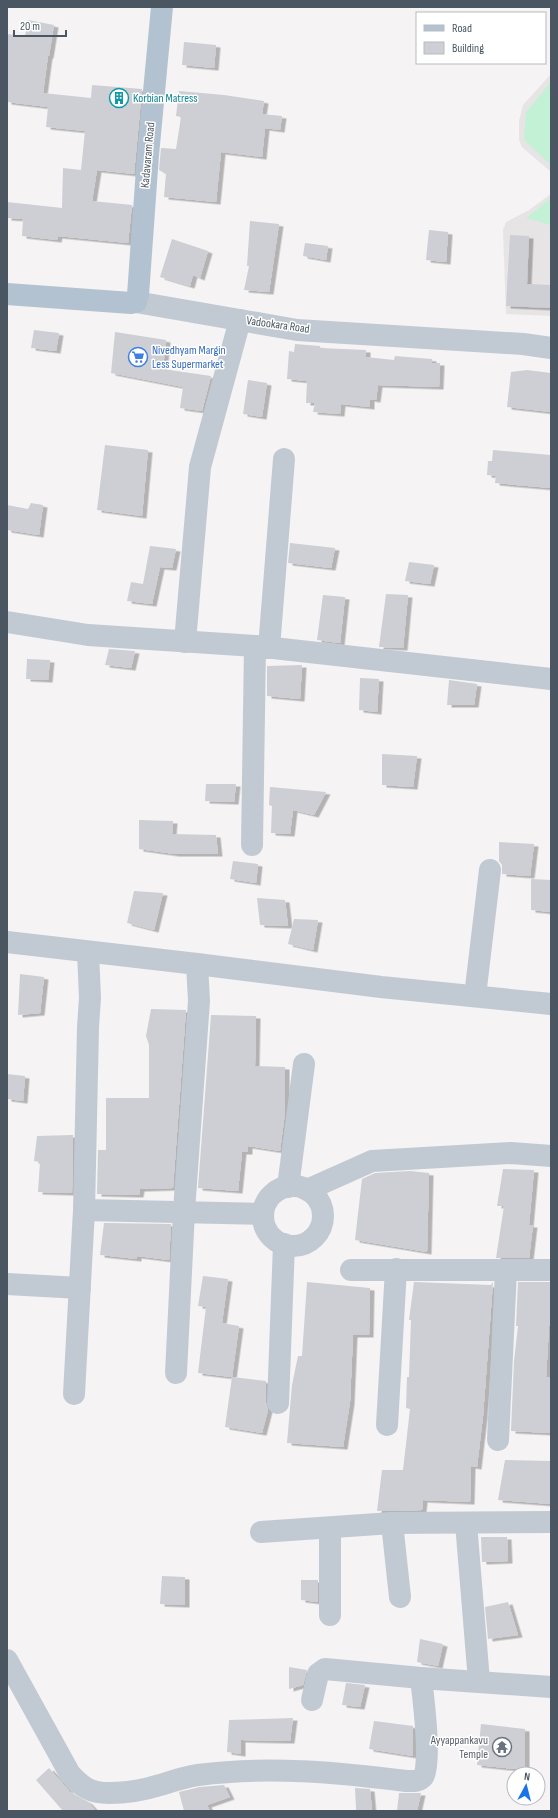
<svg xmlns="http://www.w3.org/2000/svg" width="558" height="1818" font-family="'Sofia Sans Condensed',sans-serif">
<defs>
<filter id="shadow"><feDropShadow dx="4.5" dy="2.5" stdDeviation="0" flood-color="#0004"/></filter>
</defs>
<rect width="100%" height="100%" fill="#f5f3f3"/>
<g fill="#e6e4e5">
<polygon points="551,74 551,172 522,147 519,140 519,121 523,105"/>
<polygon points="551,194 551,316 506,314 503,230 506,222 529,210"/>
</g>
<g fill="#c3f1d5">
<polygon points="551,82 551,165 524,140 526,112"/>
<polygon points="551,198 551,225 526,218"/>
</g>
<g fill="#cdcfd5" filter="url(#shadow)">
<polygon points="28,20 54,25 49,56 48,56 43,93 91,98 92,85 142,89 134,174 97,170 92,201 132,205 128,243 58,236 57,240 22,236 23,219 7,218 7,202 62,208 63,168 81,170 85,131 46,127 48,107 7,102 7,34 25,36"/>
<polygon points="184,42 216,45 214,68 182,65"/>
<polygon points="179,91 224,95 264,101 262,114 282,116 280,130 265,128 262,157 221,152 216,202 164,197 166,174 159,170 161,148 176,149 181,117 176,116"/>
<polygon points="250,221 279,224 269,292 244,290 249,266 247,266"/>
<polygon points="429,230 448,232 446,262 426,260"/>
<polygon points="510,235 529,236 527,284 551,285 551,308 506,306"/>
<polygon points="172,239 208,251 200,278 193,275 190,286 160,277"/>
<polygon points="305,243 328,246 326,260 303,256"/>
<polygon points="34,330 59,333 56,351 31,348"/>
<polygon points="115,332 166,340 163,369 211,376 202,411 180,408 183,387 111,373"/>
<polygon points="295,344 320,346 320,348 366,350 366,357 394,360 395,356 432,359 432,363 440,363 439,387 378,385 376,400 370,399 370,407 341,404 340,414 313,412 315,403 306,403 307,381 287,379 289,351 294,352"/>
<polygon points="527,370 551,373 551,412 507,407 511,372"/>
<polygon points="248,380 267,383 262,417 243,414"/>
<polygon points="105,445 148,450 142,516 97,510"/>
<polygon points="493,450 551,455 551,488 495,483 496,476 487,475 488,461 492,461"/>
<polygon points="31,503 43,505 39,535 7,530 7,505 28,509"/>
<polygon points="290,543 335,548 331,568 288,563"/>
<polygon points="150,546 176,549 172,568 160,567 152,604 127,601 131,582 143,584"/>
<polygon points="409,562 434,565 430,584 405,581"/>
<polygon points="386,594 408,595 403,648 379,647"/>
<polygon points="323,595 345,597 340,643 317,640"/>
<polygon points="109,649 135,651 131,668 105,665"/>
<polygon points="27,659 50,660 48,680 26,679"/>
<polygon points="302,665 300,699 267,696 267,666"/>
<polygon points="360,678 379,679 377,712 359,710"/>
<polygon points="449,680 477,684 474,705 447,705"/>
<polygon points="382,754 417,756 413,787 382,785"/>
<polygon points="206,784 236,784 234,802 205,801"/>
<polygon points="270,787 326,792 314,815 293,810 290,834 271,833 272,806 269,805"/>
<polygon points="139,820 173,821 172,834 216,835 218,854 175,854 139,849"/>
<polygon points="499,842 534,844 530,876 502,874 502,865 499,861"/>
<polygon points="233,861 258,864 256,883 230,879"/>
<polygon points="531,879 551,880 551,912 531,910"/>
<polygon points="134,891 163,893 154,930 127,923"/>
<polygon points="257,898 285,900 288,926 260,925"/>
<polygon points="294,919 318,920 313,950 288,944"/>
<polygon points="20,974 44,977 40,1013 18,1015"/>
<polygon points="151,1009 186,1010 173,1188 140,1189 139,1195 97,1194 98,1150 106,1150 106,1098 149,1098 149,1045 146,1036"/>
<polygon points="211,1015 256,1016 255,1066 285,1067 285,1112 280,1151 248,1146 248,1152 242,1152 238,1191 198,1188"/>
<polygon points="7,1074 25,1076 23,1101 7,1099"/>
<polygon points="73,1135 72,1193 38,1192 40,1162 34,1161 37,1136"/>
<polygon points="503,1169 534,1170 529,1225 533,1225 529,1258 496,1258 504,1206 497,1206"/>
<polygon points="410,1171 429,1173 427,1252 355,1240 362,1179 375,1173"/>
<polygon points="104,1223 171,1224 169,1260 137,1256 137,1259 100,1255"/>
<polygon points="203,1276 228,1279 222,1323 239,1326 232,1377 198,1373 206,1307 198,1306"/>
<polygon points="307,1282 370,1288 369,1335 353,1335 350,1402 343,1447 287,1443 292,1385 298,1356 302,1356"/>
<polygon points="414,1282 491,1285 493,1282 483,1416 477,1467 471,1466 470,1502 423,1500 422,1510 377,1511 382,1470 403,1470 410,1409 406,1408 407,1377 409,1377 411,1320 409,1320"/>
<polygon points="518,1282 551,1282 551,1326 549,1326 546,1377 551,1378 551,1433 511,1431 514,1361 518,1326 516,1326"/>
<polygon points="232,1377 266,1381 266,1403 268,1410 262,1433 225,1427"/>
<polygon points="505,1460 551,1461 551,1504 498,1500"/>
<polygon points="481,1537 507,1537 508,1561 482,1562"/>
<polygon points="162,1576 185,1577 185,1605 160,1604"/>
<polygon points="301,1580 318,1580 318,1602 301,1600"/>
<polygon points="508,1602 518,1635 488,1639 485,1607"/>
<polygon points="420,1639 443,1644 438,1666 417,1662"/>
<polygon points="289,1667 307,1670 303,1685 289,1689"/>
<polygon points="346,1683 365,1685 360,1707 342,1705"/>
<polygon points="293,1718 290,1741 241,1740 241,1754 227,1752 229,1720"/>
<polygon points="374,1721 413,1726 413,1756 369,1749"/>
<polygon points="481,1724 525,1729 525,1770 477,1765"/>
<polygon points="49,1768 70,1792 88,1802 96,1811 63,1811 36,1780"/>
<polygon points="224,1785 230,1797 207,1805 210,1811 184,1811 179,1792 200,1787"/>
<polygon points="355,1788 370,1789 372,1811 356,1810"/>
<polygon points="399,1793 421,1793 417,1811 397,1811"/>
</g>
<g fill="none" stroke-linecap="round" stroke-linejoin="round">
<g stroke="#c1cad2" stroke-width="22">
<polyline points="136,302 297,330 523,344 551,348"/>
<polyline points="7,622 88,635 255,646"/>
<polyline points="185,642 200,467 240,320"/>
<polyline points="269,648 284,459"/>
<polyline points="252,845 255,646 551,679"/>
<polyline points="7,942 197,964 381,987 551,1004"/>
<polyline points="475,996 490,870"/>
<circle cx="293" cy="1216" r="30"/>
<polyline points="288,1187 304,1064"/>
<polyline points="307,1190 372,1161 511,1153 551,1156"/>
<polyline points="84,1210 263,1214"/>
<polyline points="351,1270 551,1270"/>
<polyline points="7,1284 80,1288"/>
<polyline points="176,1373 184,1211 199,1001 197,964"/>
<polyline points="74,1394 84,1210 88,1027 90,998 88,952"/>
<polyline points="278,1403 284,1244"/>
<polyline points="387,1425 396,1269"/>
<polyline points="498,1440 506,1270"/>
<polyline points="392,1523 400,1597"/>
<polyline points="466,1523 479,1681"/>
<polyline points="330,1528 330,1615"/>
<polyline points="261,1532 392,1523 551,1522"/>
<path d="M 7,1660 L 70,1774 C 82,1787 90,1793 109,1793 C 126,1793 144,1790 160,1785 C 173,1781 184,1777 198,1775 C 268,1766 336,1772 406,1781 C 412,1781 419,1782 423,1777 C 432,1765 423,1695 421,1678 L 551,1687"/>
<polyline points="312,1700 318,1674 325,1669 421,1678"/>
</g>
<polyline stroke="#b3c2d1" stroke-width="22" points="7,294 131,303 136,302 138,295 148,155 162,7"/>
</g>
<defs>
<symbol id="building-ring" viewBox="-11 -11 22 22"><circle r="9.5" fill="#fff" stroke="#0f9aa8" stroke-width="1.5"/><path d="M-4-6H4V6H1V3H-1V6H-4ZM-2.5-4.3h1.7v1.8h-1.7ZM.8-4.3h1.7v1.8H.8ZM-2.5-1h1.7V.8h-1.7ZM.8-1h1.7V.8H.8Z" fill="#0f9aa8"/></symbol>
<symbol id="supermarket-ring" viewBox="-11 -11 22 22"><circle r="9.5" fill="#fff" stroke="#3f7fe0" stroke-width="1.5"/><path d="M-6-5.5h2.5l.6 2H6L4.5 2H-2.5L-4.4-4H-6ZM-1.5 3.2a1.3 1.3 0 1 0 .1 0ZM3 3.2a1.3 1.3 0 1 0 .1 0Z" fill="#3f7fe0"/></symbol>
<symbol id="temple-ring" viewBox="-11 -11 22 22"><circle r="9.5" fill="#fff" stroke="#6b7280" stroke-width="1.5"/><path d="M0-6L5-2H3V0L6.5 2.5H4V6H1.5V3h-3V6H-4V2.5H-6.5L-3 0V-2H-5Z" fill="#6b7280"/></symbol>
</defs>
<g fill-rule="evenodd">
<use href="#building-ring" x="108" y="87" width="22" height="22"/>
<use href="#supermarket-ring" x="127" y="346" width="22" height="22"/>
<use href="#temple-ring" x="491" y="1736" width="22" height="22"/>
</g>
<g text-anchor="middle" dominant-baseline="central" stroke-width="3" stroke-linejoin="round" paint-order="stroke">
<g font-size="12" fill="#0d838f" stroke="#fff" text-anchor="start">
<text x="133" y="98">Korbian Matress</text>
</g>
<g font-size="12" fill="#4a5661" stroke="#fff">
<text transform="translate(148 155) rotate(-85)">Kadavaram Road</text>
<text transform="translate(278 325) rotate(8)">Vadookara Road</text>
</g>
<g font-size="12" fill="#366cbe" stroke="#fff" text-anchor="start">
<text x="152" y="350">Nivedhyam Margin<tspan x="152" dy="14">Less Supermarket</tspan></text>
</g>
<g font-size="12" fill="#5b616d" stroke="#fff" text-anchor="end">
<text x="488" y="1740">Ayyappankavu<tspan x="488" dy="14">Temple</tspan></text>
</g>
</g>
<rect width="558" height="1818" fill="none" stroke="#4a5661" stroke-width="16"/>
<rect x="416" y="12" width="130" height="52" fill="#ffffff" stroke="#b7bbc0"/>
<rect x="424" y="25" width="20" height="6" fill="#b3c2d1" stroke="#b7bbc0"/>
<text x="452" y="32" font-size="12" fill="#4a5661">Road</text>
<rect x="424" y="42" width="20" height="12" fill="#cdcfd5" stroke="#b7bbc0"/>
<text x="452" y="52" font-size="12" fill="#4a5661">Building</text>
<g transform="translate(526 1786) rotate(7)"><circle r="19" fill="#ffffff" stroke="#b7bbc0"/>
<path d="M0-3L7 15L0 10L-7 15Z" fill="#1a73e8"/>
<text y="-6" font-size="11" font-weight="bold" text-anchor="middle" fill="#4a5661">N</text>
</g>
<path d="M14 30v6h52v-6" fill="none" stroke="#4a5661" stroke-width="2"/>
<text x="20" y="30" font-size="12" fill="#4a5661" stroke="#ffffff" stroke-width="3" paint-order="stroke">20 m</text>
</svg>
